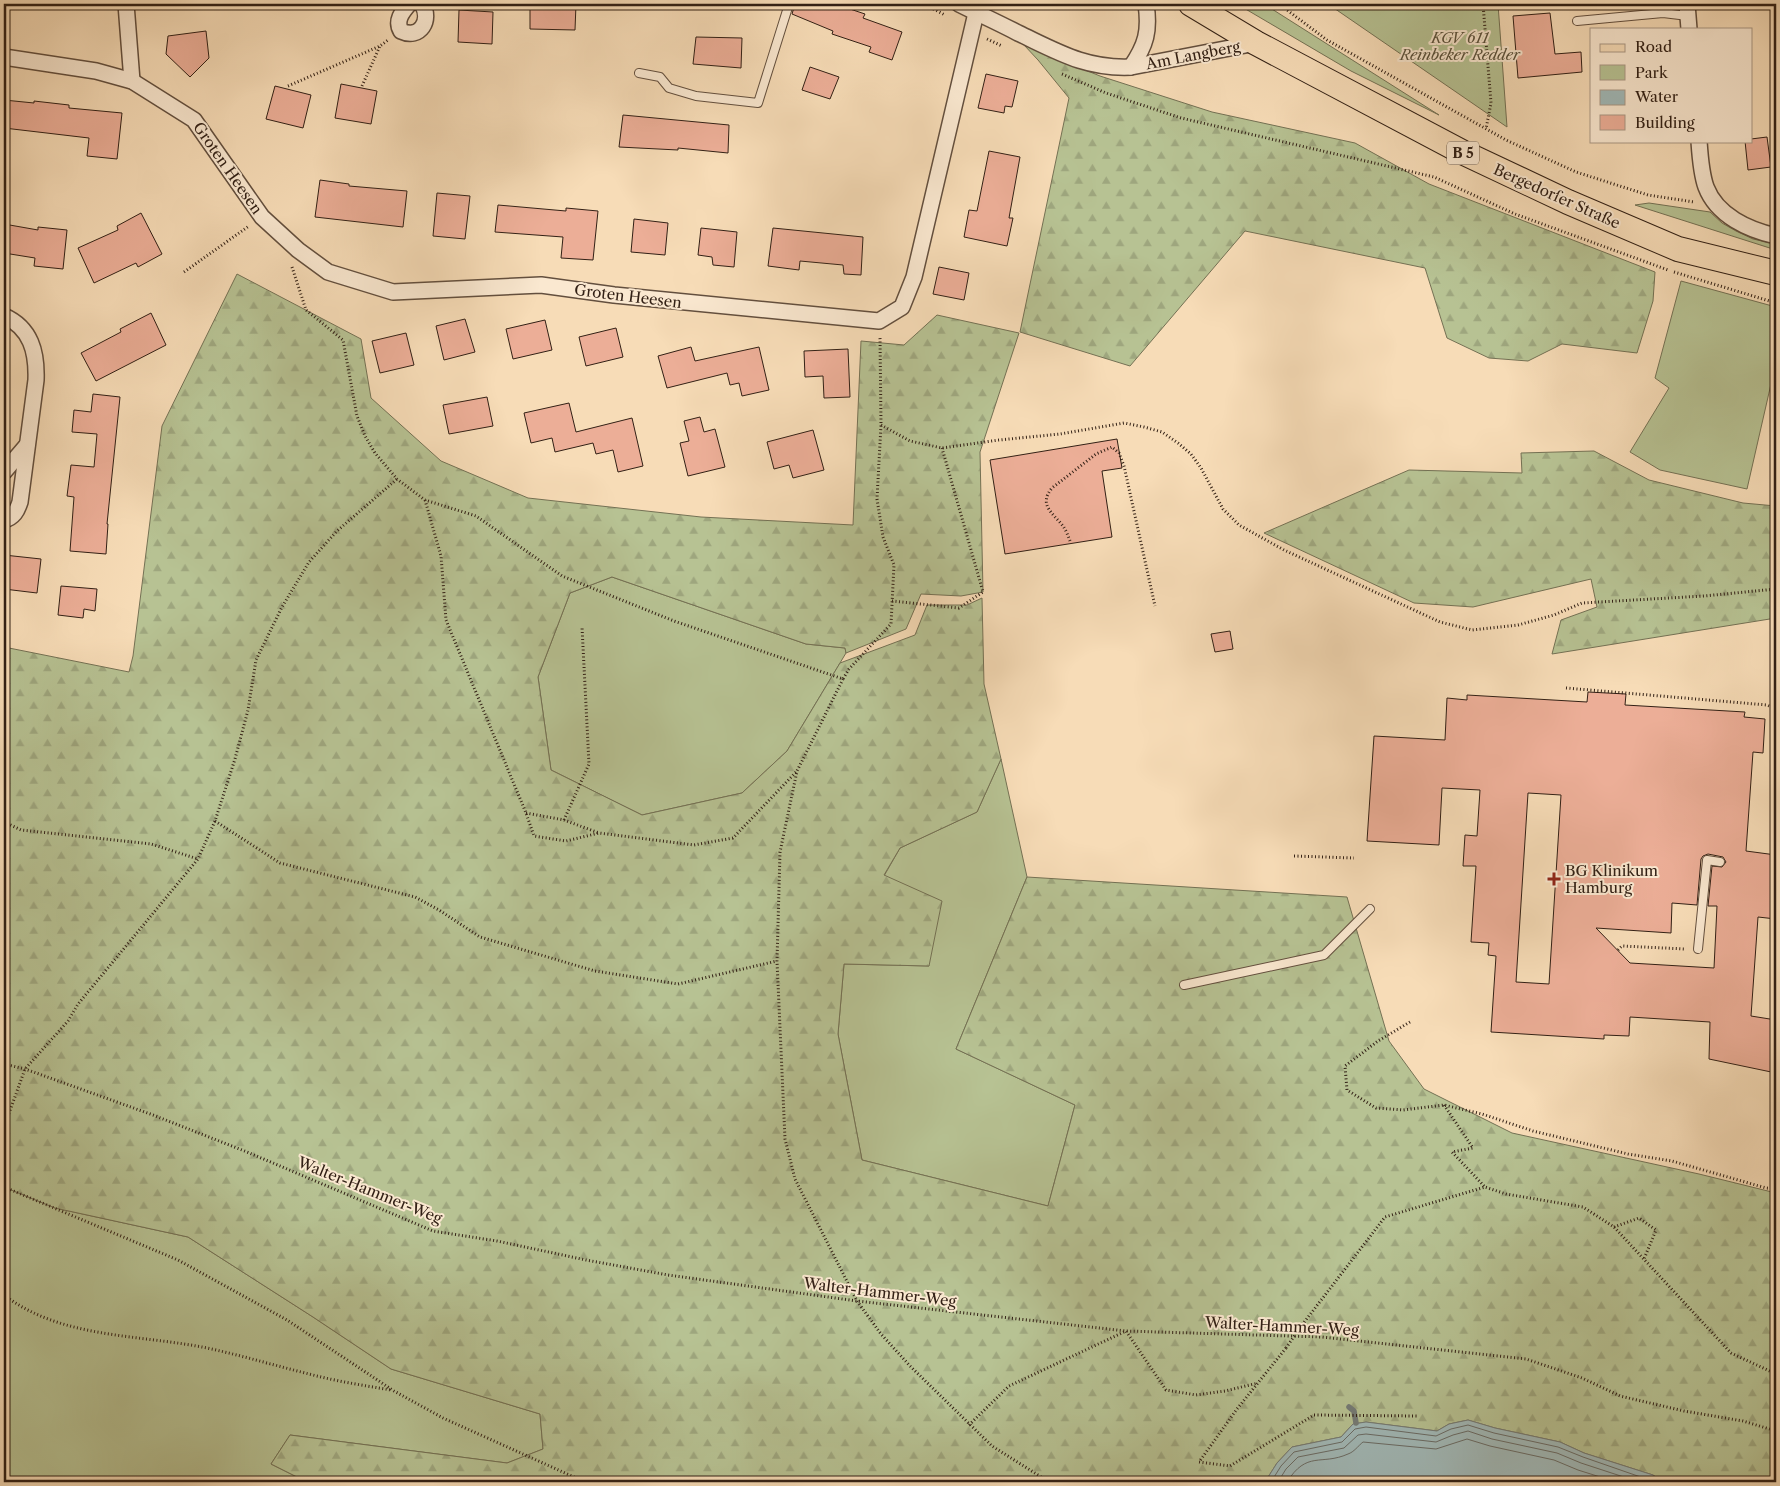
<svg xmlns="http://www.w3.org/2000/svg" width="1780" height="1486" font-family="'Libre Caslon Text',serif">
<defs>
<pattern id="forest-firs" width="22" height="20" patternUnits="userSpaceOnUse" patternTransform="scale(1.25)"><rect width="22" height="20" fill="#b7c293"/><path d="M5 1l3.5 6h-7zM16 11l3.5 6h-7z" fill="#9ea67e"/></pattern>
</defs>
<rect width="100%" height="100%" fill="#f7dcb7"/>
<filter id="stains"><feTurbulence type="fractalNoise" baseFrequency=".004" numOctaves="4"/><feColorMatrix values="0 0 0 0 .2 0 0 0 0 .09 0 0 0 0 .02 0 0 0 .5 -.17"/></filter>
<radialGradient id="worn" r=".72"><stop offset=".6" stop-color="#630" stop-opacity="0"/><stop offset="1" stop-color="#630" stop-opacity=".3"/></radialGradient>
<g fill="#b7c293" stroke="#747154">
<polygon points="1237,4 1264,4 1439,115 1351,71"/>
<polygon points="1328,4 1498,4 1507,127"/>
<polygon points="1649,203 1710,212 1722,223 1736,231 1753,239 1776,244 1776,250 1635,205"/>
<polygon points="1681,281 1776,307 1776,362 1747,489 1660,470 1630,452 1669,388 1655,378"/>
<polygon points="612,577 806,644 845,648 846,653 787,751 742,793 642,815 551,770 538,677 570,593"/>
<polygon points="1001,759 1027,877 956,1049 1075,1105 1048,1206 862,1160 838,1034 844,964 929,966 884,876 900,848 977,812"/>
<polygon points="4,1187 55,1208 188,1237 313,1317 391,1369 540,1414 543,1449 507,1463 290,1435 271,1464 307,1482 4,1482"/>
</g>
<g fill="url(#forest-firs)" stroke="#747154">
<polygon points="1024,45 1100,76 1212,112 1355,143 1429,184 1655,272 1653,301 1637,353 1562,344 1528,361 1489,358 1447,338 1425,268 1245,231 1130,366 1020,332 1069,98 1038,60"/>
<polygon points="237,274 361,339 371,398 441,461 528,498 701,517 853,525 861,341 904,345 937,315 1019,333 980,452 983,592 961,596 921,594 906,629 846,653 845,648 806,644 612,577 570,593 538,677 551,770 642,815 742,793 787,751 840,663 915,635 927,605 967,605 982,598 984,684 1001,759 977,812 900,848 884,875 942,901 929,966 844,964 838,1034 862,1160 1048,1206 1075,1105 956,1049 1027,877 1347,897 1389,1041 1424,1089 1512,1133 1699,1174 1776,1193 1776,1482 1663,1482 1653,1475 1584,1453 1560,1442 1495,1428 1468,1420 1449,1424 1437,1431 1366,1422 1353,1424 1341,1437 1292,1447 1277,1463 1265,1482 307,1482 271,1464 290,1435 507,1463 543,1449 540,1414 391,1369 313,1317 188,1237 55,1208 4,1187 4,647 129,672 133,656 162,426"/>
<polygon points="1594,451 1649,480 1743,503 1776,506 1776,618 1552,654 1561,620 1597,607 1591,579 1473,607 1414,603 1264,533 1409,470 1522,473 1521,453"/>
</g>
<polygon fill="#a1b9b8" stroke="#757c77" points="1468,1420 1495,1428 1560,1442 1584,1453 1653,1475 1663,1482 1265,1482 1277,1463 1292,1447 1341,1437 1353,1424 1366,1422 1437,1431 1449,1424"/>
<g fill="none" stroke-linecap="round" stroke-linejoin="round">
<g stroke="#6a6c66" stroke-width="1">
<polyline points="1271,1482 1281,1466 1294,1452 1342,1442 1355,1429 1366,1427 1436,1436 1451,1429 1468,1425 1494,1433 1558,1447 1583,1457 1655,1482"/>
<polyline points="1278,1482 1286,1469 1298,1457 1344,1448 1358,1435 1366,1434 1436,1442 1453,1435 1468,1431 1492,1439 1557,1453 1581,1463 1639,1482"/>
<path d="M 1287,1482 C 1307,1450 1321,1466 1348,1454 C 1354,1452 1358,1446 1363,1442 L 1436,1449 L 1467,1439 L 1490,1446 L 1554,1460 L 1578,1470 L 1616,1482"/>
</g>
<polyline stroke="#757c77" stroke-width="5.5" points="1349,1407 1354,1411 1356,1423"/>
</g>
<g fill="#ecae97" stroke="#322015" fill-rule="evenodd">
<polygon points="530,4 576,4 575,30 530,29"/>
<polygon points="795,4 835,4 865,14 863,18 902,32 892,60 869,52 871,47 832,34 833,31 792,14"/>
<polygon points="459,10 493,12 492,44 458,42"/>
<polygon points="1550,13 1555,54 1581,52 1582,72 1518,78 1513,16"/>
<polygon points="206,31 209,58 190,77 166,54 168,36"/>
<polygon points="696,37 742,38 741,68 693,64"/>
<polygon points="810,67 839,77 830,99 802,90"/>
<polygon points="986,74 1018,81 1012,107 1005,106 1004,113 978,108"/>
<polygon points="341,84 377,91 371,124 335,118"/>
<polygon points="275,86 311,95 303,128 266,119"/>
<polygon points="4,100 34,103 34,101 69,105 69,108 122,113 117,159 87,156 89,138 4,128"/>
<polygon points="623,115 729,125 728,153 678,148 678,150 619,147"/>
<polygon points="1767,137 1771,167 1748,170 1745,141 1751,141 1751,139"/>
<polygon points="989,151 1020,157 1009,218 1013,218 1007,246 964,237 969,210 977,211"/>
<polygon points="320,180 349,184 349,186 407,191 403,227 315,217"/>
<polygon points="437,193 470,196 465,239 433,236"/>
<polygon points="498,205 566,211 566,208 598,211 593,260 561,258 563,237 495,232"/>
<polygon points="141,213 162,254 138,267 136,263 94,283 78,248 118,230 117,226"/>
<polygon points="634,219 668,223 665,255 631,252"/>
<polygon points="4,224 38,230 38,227 67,230 63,269 34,266 35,258 4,253"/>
<polygon points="701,228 737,232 734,267 713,265 712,257 698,255"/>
<polygon points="773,228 863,237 861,275 844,274 843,265 800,261 799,270 768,266"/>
<polygon points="939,267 969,273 964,300 933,294"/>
<polygon points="151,313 166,345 96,381 81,353 121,332 120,329"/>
<polygon points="465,319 475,352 444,360 436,326"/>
<polygon points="545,320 552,350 513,359 506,329"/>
<polygon points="616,328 623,357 586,366 579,337"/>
<polygon points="406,333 414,365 380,373 372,341"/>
<polygon points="691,347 695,361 759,347 769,390 742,396 739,383 730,385 727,373 667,388 658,356"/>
<polygon points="848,349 850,397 824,398 823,376 805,377 804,351"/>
<polygon points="93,394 120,397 107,524 108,524 106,554 70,551 74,497 67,496 71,465 94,467 97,434 72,432 74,410 91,412"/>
<polygon points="487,397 493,426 449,434 443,405"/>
<polygon points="569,403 576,432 632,418 643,466 618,472 613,450 596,454 593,443 555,452 552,438 531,443 524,413"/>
<polygon points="700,417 704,432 715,429 725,467 688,476 680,443 689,441 684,421"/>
<polygon points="813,430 824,470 793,478 789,465 774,469 767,442"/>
<polygon points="1117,439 1122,468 1102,471 1112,537 1005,554 990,460"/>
<polygon points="4,555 41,559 37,593 4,589"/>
<polygon points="61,586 97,589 95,611 84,609 83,618 58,615"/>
<polygon points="1230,631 1233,649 1215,652 1211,634"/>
<path d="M 1588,692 L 1626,694 L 1625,705 L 1745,712 L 1744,717 L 1765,719 L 1763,753 L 1753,752 L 1746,851 L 1776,855 L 1776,919 L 1758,917 L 1751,1016 L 1776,1020 L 1776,1073 L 1709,1059 L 1710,1022 L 1630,1017 L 1629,1036 L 1604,1035 L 1604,1039 L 1491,1032 L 1496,956 L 1488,955 L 1489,943 L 1471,942 L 1476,866 L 1463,866 L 1465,835 L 1477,836 L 1480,790 L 1442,788 L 1439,845 L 1367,841 L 1374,736 L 1445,740 L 1447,698 L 1467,700 L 1467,695 L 1587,702 ZM 1528,793 L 1561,795 L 1549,984 L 1516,982 ZM 1708,854 L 1723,857 L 1726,862 L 1722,867 L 1712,866 L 1708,906 L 1717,906 L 1714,968 L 1630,963 L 1596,928 L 1671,933 L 1672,903 L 1697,905 L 1701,859 L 1703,856 Z"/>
</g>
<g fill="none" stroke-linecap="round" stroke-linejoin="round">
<defs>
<g id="lane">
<polyline points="1577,21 1663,13 1688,16"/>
<polyline points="639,73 660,77 669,88 696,96 758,103 789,4"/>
<polyline points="1698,949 1707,860 1720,862"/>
<polyline points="1184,985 1324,955 1370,909"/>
</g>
<g id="street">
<polyline points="126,4 132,81"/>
<path d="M 409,4 C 402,12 395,21 401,31 C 420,40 432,20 422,4"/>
<path d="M 959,4 C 979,14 999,23 1018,33 C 1058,52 1086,69 1131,67 L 1256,43"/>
<polyline points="1687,4 1689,29"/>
<polyline points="4,57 96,71 132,81 194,120 262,217 298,250 328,272 393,292 541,285 614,295 879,321 902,307 914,277 976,13"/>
<path d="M 1131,67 C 1146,45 1150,31 1146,4"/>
<path d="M 1699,141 C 1700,156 1701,173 1706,187 C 1717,216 1749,230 1776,236"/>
<path d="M 4,316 C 31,328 37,352 36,380 L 20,502 C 17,511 14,517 4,520"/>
<polyline points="4,472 27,445"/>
</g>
<polyline id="primary" points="1191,4 1256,43 1462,152 1568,202 1678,249 1776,273"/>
</defs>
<use href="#lane" stroke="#634f3e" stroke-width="10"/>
<use href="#street" stroke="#634f3e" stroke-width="18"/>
<use href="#primary" stroke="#322015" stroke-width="26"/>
<g stroke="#322015" stroke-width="3" stroke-dasharray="1 2.5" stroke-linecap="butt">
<polyline points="482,4 504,4"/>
<polyline points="924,4 945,15"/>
<polyline points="1279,4 1327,40 1506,140 1576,172 1648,195 1694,202"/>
<polyline points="1483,4 1491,103 1486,129"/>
<polyline points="987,39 1002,46"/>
<polyline points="1062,74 1106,93 1181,118 1434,177 1515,214 1668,270"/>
<polyline points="288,86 380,46 388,40"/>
<polyline points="362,86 380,46"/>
<polyline points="292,267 306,310 343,340 357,416 365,436 375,453 397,479 425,500 476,516 562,576 674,621 843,679 849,669 891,624 894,565 883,537 877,499 881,425 880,337"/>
<polyline points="184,272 249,226"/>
<polyline points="1674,272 1776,303"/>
<polyline points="881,425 910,441 942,448 999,440 1060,434 1124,423 1144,427 1162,432 1178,443 1191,454 1201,468 1223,509 1239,525 1284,550 1440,622 1472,630 1518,625 1554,615 1582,603 1704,596 1776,589"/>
<polyline points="425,500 441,556 446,620 526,813 534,836 566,841 599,833 694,845 733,838 797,771"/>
<path d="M 1070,541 C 1068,536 1066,530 1063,526 C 1053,513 1038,505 1052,488 L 1096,454 L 1112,447 L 1119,453 L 1124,466 L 1155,606"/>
<polyline points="892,601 959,608 983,592 942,448"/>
<polyline points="843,679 797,771 780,852 777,961 785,1139 795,1179 857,1301 881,1334 910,1366 992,1446 1049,1482"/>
<polyline points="1566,688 1767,705 1776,709"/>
<polyline points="526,813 564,820 599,833"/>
<polyline points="564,820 589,764 582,627"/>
<polyline points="215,821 280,863 415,897 439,910 480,937 595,971 678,984 777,961"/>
<polyline points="4,822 21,830 151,844 198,859"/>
<polyline points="1294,856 1354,858"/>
<polyline points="1618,950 1622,946 1685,949"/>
<polyline points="1410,1022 1378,1041 1345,1066 1347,1090 1376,1108 1403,1110 1444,1105 1482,1114 1533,1131 1628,1154 1672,1161 1766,1188 1776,1189"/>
<polyline points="4,1064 25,1069 153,1115 247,1152 433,1231 497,1241 586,1260 668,1275 857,1301 1126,1331 1322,1337 1526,1359 1582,1378 1620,1396 1684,1411 1743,1421 1776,1431"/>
<polyline points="1444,1105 1473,1148 1452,1152 1485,1187"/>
<polyline points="4,1127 25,1069 68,1021 78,1004 198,859 215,821 235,759 248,710 256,660 282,607 309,562 337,531 397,479"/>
<polyline points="4,1187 178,1260 287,1320 394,1391 443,1418 585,1482"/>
<polyline points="1614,1227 1639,1218 1656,1230 1644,1259"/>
<path d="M 4,1295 C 62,1339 138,1334 207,1348 C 244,1356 280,1367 317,1376 C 341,1382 367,1386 391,1390"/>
<polyline points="1302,1325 1385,1217 1485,1187 1506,1194 1583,1207 1614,1227 1731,1353 1776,1374"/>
<polyline points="1286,1348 1237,1409 1199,1462 1230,1466 1314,1415 1418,1416"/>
<polyline points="969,1425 1009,1386 1126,1331 1166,1390 1196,1395 1225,1391 1258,1383"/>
</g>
<use href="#lane" stroke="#fae8d0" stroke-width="8"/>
<use href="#street" stroke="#fae8d0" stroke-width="15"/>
<use href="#primary" stroke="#f7dcb7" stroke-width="24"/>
<polyline stroke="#322015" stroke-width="3" stroke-dasharray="1 2.5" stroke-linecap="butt" points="1286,1348 1302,1325"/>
</g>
<path fill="#8f2418" stroke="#fae8d0" stroke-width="2" d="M1551.5 871.5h5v5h5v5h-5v5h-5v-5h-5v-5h5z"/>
<g text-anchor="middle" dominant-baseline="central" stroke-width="4" stroke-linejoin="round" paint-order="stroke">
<rect fill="#fae8d0" stroke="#6e5c4d" stroke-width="1" x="1447" y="141.5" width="32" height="23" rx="4"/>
<g font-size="14" font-weight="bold" fill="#322015">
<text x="1463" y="153">B 5</text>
</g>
<g font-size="15" font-style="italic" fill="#5a513b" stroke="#fae8d0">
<text x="1460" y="37">KGV 611<tspan x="1460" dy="17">Reinbeker Redder</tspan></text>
</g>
<g font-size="15" fill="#322015" stroke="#fae8d0">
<text transform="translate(1193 55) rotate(-11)">Am Langberg</text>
<text transform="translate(228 168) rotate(55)">Groten Heesen</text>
<text transform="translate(1557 196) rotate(24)">Bergedorfer Straße</text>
<text transform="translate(628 296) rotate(7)">Groten Heesen</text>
<text transform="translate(370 1190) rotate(22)">Walter-Hammer-Weg</text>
<text transform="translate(880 1292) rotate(7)">Walter-Hammer-Weg</text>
<text transform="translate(1282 1326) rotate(3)">Walter-Hammer-Weg</text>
</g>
<g font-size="15" fill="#322015" stroke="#fae8d0" text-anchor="start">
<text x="1565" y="870">BG Klinikum<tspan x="1565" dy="17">Hamburg</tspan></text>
</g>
</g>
<rect width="1780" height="1486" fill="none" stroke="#f7dcb7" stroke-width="20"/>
<rect x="5" y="5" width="1770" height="1476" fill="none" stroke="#322015" stroke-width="2.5"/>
<rect x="10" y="10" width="1760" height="1466" fill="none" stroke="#322015"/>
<rect x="1590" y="28" width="162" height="115" fill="#fae8d0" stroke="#aa9885"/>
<rect x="1600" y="44" width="25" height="8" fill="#f7dcb7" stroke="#aa9885"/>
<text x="1635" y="52" font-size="15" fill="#322015">Road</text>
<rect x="1600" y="65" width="25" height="15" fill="#b7c293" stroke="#aa9885"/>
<text x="1635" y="78" font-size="15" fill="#322015">Park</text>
<rect x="1600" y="90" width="25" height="15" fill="#a1b9b8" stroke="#aa9885"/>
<text x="1635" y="102" font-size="15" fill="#322015">Water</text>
<rect x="1600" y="115" width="25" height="15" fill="#ecae97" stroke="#aa9885"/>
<text x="1635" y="128" font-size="15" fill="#322015">Building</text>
<rect width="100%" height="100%" filter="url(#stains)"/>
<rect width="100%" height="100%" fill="url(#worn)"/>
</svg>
